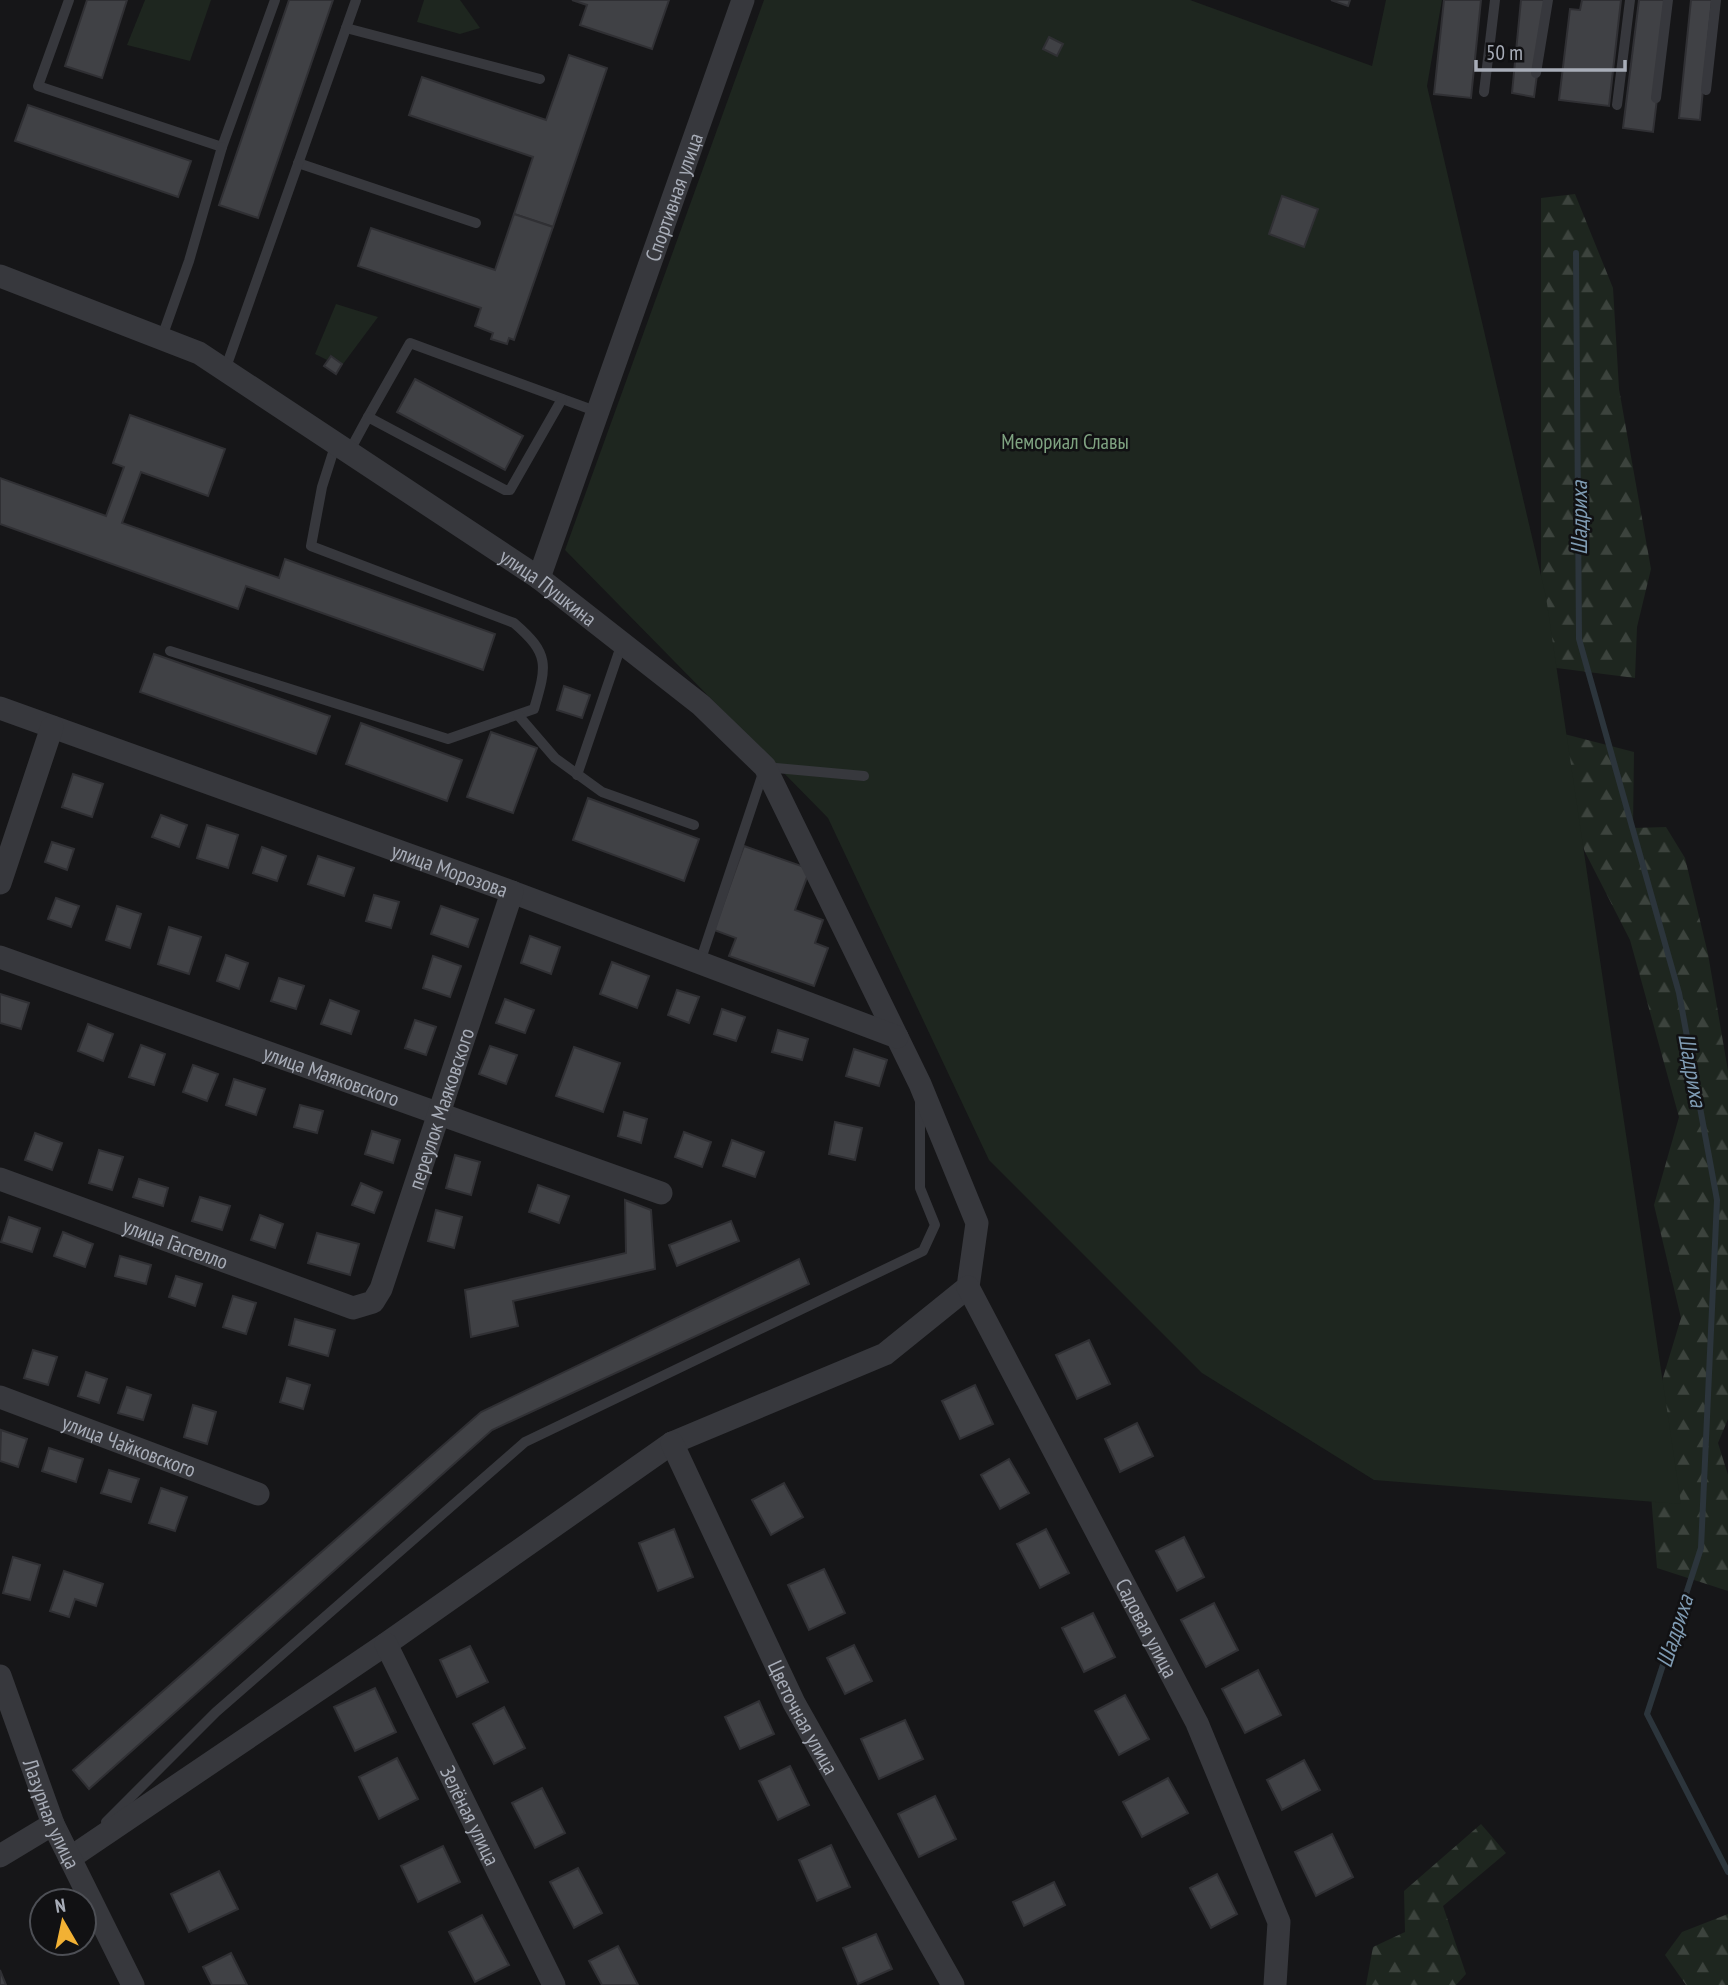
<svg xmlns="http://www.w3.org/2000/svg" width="1728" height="1985" font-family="'PT Sans Narrow',sans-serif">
<defs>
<pattern id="forest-firs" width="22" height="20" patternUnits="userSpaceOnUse" patternTransform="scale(1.75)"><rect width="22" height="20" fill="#1e261f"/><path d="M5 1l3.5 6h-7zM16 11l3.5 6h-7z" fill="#3c433d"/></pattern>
</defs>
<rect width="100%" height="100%" fill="#161618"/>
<g fill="url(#forest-firs)">
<polygon points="1575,194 1613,288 1619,389 1651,569 1637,627 1635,678 1541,666 1541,198"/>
<polygon points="1541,728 1634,752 1633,828 1666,827 1685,858 1708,954 1728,1071 1728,1419 1718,1443 1728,1475 1728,1591 1657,1568 1646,1434 1681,1318 1654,1205 1679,1117 1630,940 1585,852"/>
<polygon points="1481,1824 1506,1853 1443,1906 1466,1974 1456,1985 1366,1985 1373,1947 1405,1932 1404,1891"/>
<polygon points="1728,1914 1728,1985 1686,1985 1665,1955 1682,1932"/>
</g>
<g fill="#1e261f">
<polygon points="145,0 211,0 190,61 127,45"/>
<polygon points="424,0 460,0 480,28 460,34 417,22"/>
<polygon points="764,0 1190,0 1372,66 1386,0 1442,0 1427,86 1546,597 1681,1504 1374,1480 1202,1373 989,1160 828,818 565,550"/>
<polygon points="336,304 378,317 343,364 331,355 327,360 315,354"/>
</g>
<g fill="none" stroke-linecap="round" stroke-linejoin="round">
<polyline stroke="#2c353c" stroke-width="6" points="1576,253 1579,639 1679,993 1717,1200 1701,1548 1647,1714 1728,1872"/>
</g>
<g fill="#404145" stroke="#303034" stroke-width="2">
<polygon points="87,0 127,0 102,78 65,66"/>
<polygon points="289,0 333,0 258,218 219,205"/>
<polygon points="572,0 669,0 652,49 580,25 587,5"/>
<polygon points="1331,0 1350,0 1348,6"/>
<polygon points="1444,0 1481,0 1471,98 1434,94"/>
<polygon points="1521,0 1547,0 1534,97 1512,93"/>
<polygon points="1582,0 1621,0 1609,106 1559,100 1570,9 1580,10"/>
<polygon points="1639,0 1669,0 1653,132 1623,128"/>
<polygon points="1691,0 1712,0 1700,120 1679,118"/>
<polygon points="1049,37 1063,44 1057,56 1043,49"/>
<polygon points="569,55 607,68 553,227 514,214 533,157 409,115 422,77 546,120"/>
<polygon points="28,105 191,161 178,197 15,141"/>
<polygon points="1282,196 1318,209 1304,247 1269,234"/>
<polygon points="514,214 553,227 514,340 509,338 507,344 491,339 493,333 475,326 481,308 358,266 371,228 495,270"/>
<polygon points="331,356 342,364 336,374 324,366"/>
<polygon points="415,379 523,436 505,470 397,412"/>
<polygon points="130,415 225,449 208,496 141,472 122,523 279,578 285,559 495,634 483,670 246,586 238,609 0,524 0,478 106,516 124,467 113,463"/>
<polygon points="154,654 330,716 316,754 140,692"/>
<polygon points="564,686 590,695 582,718 557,710"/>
<polygon points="361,723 462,760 447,801 346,764"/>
<polygon points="491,732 537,748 513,813 467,797"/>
<polygon points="73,774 103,784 92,817 62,807"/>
<polygon points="588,798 699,839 684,881 573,840"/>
<polygon points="161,815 187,825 179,847 152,837"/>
<polygon points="207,825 238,835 228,868 197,858"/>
<polygon points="52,842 74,849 67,870 45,862"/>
<polygon points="744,846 810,869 795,910 823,920 815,943 828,948 814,986 729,956 736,938 714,930"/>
<polygon points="262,847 286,856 277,881 253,873"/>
<polygon points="318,856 354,868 344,896 308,884"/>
<polygon points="374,895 399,902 391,928 366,921"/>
<polygon points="56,898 79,906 71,927 48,919"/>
<polygon points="117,906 141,914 130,948 106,940"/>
<polygon points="441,906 478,919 468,947 431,934"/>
<polygon points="169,927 201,937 189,974 158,964"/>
<polygon points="530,936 560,947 551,974 521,963"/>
<polygon points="226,955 248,963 239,989 217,981"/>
<polygon points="433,956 461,966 450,997 423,988"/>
<polygon points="612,962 649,976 637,1008 600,994"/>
<polygon points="279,978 304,986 296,1009 271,1001"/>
<polygon points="677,990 699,997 689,1023 668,1015"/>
<polygon points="0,994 29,1003 21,1029 0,1023"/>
<polygon points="505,999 534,1010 525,1033 496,1023"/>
<polygon points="330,1000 359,1011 351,1034 321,1024"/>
<polygon points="722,1009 745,1017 736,1041 714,1034"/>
<polygon points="415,1020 436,1027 426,1055 405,1048"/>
<polygon points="88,1024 113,1034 103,1061 78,1051"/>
<polygon points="778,1030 808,1039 802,1060 772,1052"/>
<polygon points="141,1045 165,1054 154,1085 129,1077"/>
<polygon points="490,1046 517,1055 506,1084 479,1074"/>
<polygon points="574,1047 620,1063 603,1112 556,1096"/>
<polygon points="854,1049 887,1060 879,1086 846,1076"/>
<polygon points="193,1065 218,1074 207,1101 183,1092"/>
<polygon points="234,1079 265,1089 256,1115 226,1105"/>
<polygon points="300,1105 323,1111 317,1133 294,1127"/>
<polygon points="624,1112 647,1119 641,1143 618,1136"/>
<polygon points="835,1122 862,1128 855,1160 829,1154"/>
<polygon points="372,1131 400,1140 393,1163 365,1154"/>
<polygon points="684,1132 711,1142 702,1167 675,1157"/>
<polygon points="35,1133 62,1143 52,1170 25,1160"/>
<polygon points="732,1140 764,1152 755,1177 723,1166"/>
<polygon points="99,1150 123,1157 112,1190 89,1183"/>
<polygon points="455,1155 480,1162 471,1195 446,1188"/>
<polygon points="139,1179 168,1188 163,1206 133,1197"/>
<polygon points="361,1183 382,1192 374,1213 352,1205"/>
<polygon points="538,1185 569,1196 559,1223 529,1212"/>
<polygon points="200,1197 230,1206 222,1230 192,1221"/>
<polygon points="625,1200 651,1210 655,1269 513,1301 518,1326 471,1337 465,1290 626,1253"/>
<polygon points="436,1210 462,1217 454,1248 428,1241"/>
<polygon points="260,1215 283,1224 275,1248 251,1240"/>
<polygon points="9,1217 40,1228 32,1252 1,1242"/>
<polygon points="731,1221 739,1241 677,1266 669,1245"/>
<polygon points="63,1232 93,1244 85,1267 54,1256"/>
<polygon points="317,1233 359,1244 350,1275 308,1263"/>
<polygon points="120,1256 151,1265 146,1284 115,1276"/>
<polygon points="799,1259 809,1284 492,1430 89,1789 73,1770 481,1412"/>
<polygon points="176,1276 202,1284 195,1306 169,1297"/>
<polygon points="233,1296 256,1303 246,1334 223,1327"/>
<polygon points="295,1319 335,1330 328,1356 289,1345"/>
<polygon points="1089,1340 1110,1384 1077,1399 1056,1355"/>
<polygon points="33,1350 57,1357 48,1385 24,1378"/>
<polygon points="86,1372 107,1379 99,1403 78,1396"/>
<polygon points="287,1378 310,1385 303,1409 280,1402"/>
<polygon points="975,1385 993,1424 960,1439 942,1401"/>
<polygon points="127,1387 151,1395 143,1420 118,1413"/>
<polygon points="193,1405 216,1412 207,1444 184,1437"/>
<polygon points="1137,1423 1153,1456 1120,1472 1105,1439"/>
<polygon points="1,1430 27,1439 18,1467 0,1461"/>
<polygon points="49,1448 83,1459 76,1482 42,1471"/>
<polygon points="1009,1459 1029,1493 1000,1509 981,1475"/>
<polygon points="109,1470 139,1479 131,1502 101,1493"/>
<polygon points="784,1483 803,1517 771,1535 752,1500"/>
<polygon points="161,1488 187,1497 175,1531 149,1523"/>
<polygon points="674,1529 693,1577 658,1591 639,1543"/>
<polygon points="1046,1529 1069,1573 1040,1588 1017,1544"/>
<polygon points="1184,1537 1204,1577 1177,1591 1156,1551"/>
<polygon points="13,1557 40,1565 30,1600 3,1593"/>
<polygon points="824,1569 845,1613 809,1630 788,1585"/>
<polygon points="64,1571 103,1584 96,1606 75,1599 69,1617 50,1611"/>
<polygon points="1214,1603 1238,1650 1206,1667 1181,1620"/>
<polygon points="1093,1613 1115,1657 1084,1672 1062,1628"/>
<polygon points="854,1645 872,1681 845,1694 827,1658"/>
<polygon points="470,1646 488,1682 457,1697 440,1660"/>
<polygon points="1258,1670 1281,1715 1245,1733 1222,1689"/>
<polygon points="375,1688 396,1732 355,1751 334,1707"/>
<polygon points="1125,1695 1149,1739 1119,1755 1095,1711"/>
<polygon points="759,1701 774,1734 740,1749 725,1717"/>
<polygon points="504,1707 525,1748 494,1764 473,1724"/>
<polygon points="905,1720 923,1759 879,1779 861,1739"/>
<polygon points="397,1758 418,1799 379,1819 359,1777"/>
<polygon points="1304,1760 1320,1790 1282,1810 1267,1780"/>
<polygon points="790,1766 809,1805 778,1820 759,1781"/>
<polygon points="1168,1778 1188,1813 1142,1837 1123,1802"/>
<polygon points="542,1788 565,1833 535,1848 512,1803"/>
<polygon points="935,1796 956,1839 919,1857 898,1814"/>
<polygon points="1332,1834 1353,1877 1316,1896 1295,1852"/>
<polygon points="831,1845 850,1887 817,1901 799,1860"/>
<polygon points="443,1846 460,1882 418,1902 401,1866"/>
<polygon points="578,1868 602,1913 574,1928 550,1882"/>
<polygon points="219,1871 238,1909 189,1932 171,1894"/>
<polygon points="1217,1874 1237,1914 1211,1928 1190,1888"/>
<polygon points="1054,1882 1065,1905 1024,1926 1013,1902"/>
<polygon points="482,1915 509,1965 475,1982 449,1932"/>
<polygon points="876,1934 892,1969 858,1984 843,1948"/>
<polygon points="618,1946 638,1985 602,1985 589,1961"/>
<polygon points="231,1953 247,1985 212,1985 203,1967"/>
<polygon points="0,1970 6,1985 0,1985"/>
</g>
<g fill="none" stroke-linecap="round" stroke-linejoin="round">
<g stroke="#37383d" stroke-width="10">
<polyline points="69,0 38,86 222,147 275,0"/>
<polyline points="346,28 540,79"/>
<polyline points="1536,73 1548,0"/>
<polyline points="1706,90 1716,0"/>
<polyline points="1484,92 1495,0"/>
<polyline points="1656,98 1668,0"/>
<polyline points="1617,105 1630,0"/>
<polyline points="298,163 476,223"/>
<polyline points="162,337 189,261 222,147"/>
<polyline points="225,370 356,0"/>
<polyline points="368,417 410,343 598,412"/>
<polyline points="349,452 368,417 505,490 510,490 562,399"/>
<path d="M 170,651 L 448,739 L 534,709 C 547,665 550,654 514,623 L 311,546 L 322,487 L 336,443"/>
<polyline points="518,715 555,758 602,792 694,825"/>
<polyline points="577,775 622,643"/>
<polyline points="700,962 765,767 864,776"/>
<polyline points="106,1822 216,1712 525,1442 923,1251 935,1225 920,1188 920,1100"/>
</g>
<g stroke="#37383d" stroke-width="23">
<path id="s1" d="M 0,276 L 199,353 L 539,578 L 701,705 L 765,767 L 920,1084 L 977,1223 L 968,1287 L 885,1354 L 672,1443 L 386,1644 L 70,1858"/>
<path id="s2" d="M 539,578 L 743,0"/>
<path id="s3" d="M 0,708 L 512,892 L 897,1037"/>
<polyline points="0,883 52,727"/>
<path id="s4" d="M 0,957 L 661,1193"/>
<path id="s5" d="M 0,1179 L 353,1308 L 373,1302 L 381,1289 L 512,892"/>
<path id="s6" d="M 968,1287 L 1197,1723 L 1279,1922 L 1275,1985"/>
<path id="s7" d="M 0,1397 L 258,1494"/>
<path id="s8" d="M 672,1443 L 794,1703 L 953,1985"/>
<path id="s9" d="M 386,1644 L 554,1985"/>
<path id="s10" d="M 0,1676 L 53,1824 L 133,1985"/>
<polyline points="0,1856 53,1824"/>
</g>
</g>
<g text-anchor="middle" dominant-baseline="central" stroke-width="5" stroke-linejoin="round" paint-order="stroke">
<g font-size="21" fill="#a8adb8" stroke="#111113">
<text stroke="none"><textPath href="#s2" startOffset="404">Спортивная улица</textPath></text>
<text stroke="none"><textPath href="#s1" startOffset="634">улица Пушкина</textPath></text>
<text stroke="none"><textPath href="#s3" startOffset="478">улица Морозова</textPath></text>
<text stroke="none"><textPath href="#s4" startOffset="352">улица Маяковского</textPath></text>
<text stroke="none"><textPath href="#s5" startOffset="602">переулок Маяковского</textPath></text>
<text stroke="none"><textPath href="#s5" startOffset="187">улица Гастелло</textPath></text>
<text stroke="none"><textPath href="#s7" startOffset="138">улица Чайковского</textPath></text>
<text stroke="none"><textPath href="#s6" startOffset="385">Садовая улица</textPath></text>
<text stroke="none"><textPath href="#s8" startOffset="304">Цветочная улица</textPath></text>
<text stroke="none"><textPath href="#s10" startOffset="147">Лазурная улица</textPath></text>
<text stroke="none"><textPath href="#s9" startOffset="191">Зелёная улица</textPath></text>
</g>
<g font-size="21" fill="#7fa381" stroke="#111113">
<text x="1065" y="441">Мемориал Славы</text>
</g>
<g font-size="23" font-style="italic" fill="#7f9bb3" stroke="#111113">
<text transform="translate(1578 518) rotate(-90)">Шадриха</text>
<text transform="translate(1693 1070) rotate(80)">Шадриха</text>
<text transform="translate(1674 1631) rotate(-72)">Шадриха</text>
</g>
</g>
<g transform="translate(63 1922) rotate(351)"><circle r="33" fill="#111113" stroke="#4d4f55" stroke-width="2"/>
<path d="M0-5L12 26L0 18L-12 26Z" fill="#f2b134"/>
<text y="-10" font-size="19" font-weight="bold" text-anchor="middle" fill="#a8adb8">N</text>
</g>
<path d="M1476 60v10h149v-10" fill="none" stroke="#a8adb8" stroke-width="3.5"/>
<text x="1486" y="60" font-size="21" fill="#a8adb8" stroke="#111113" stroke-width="5" paint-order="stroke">50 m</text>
</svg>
